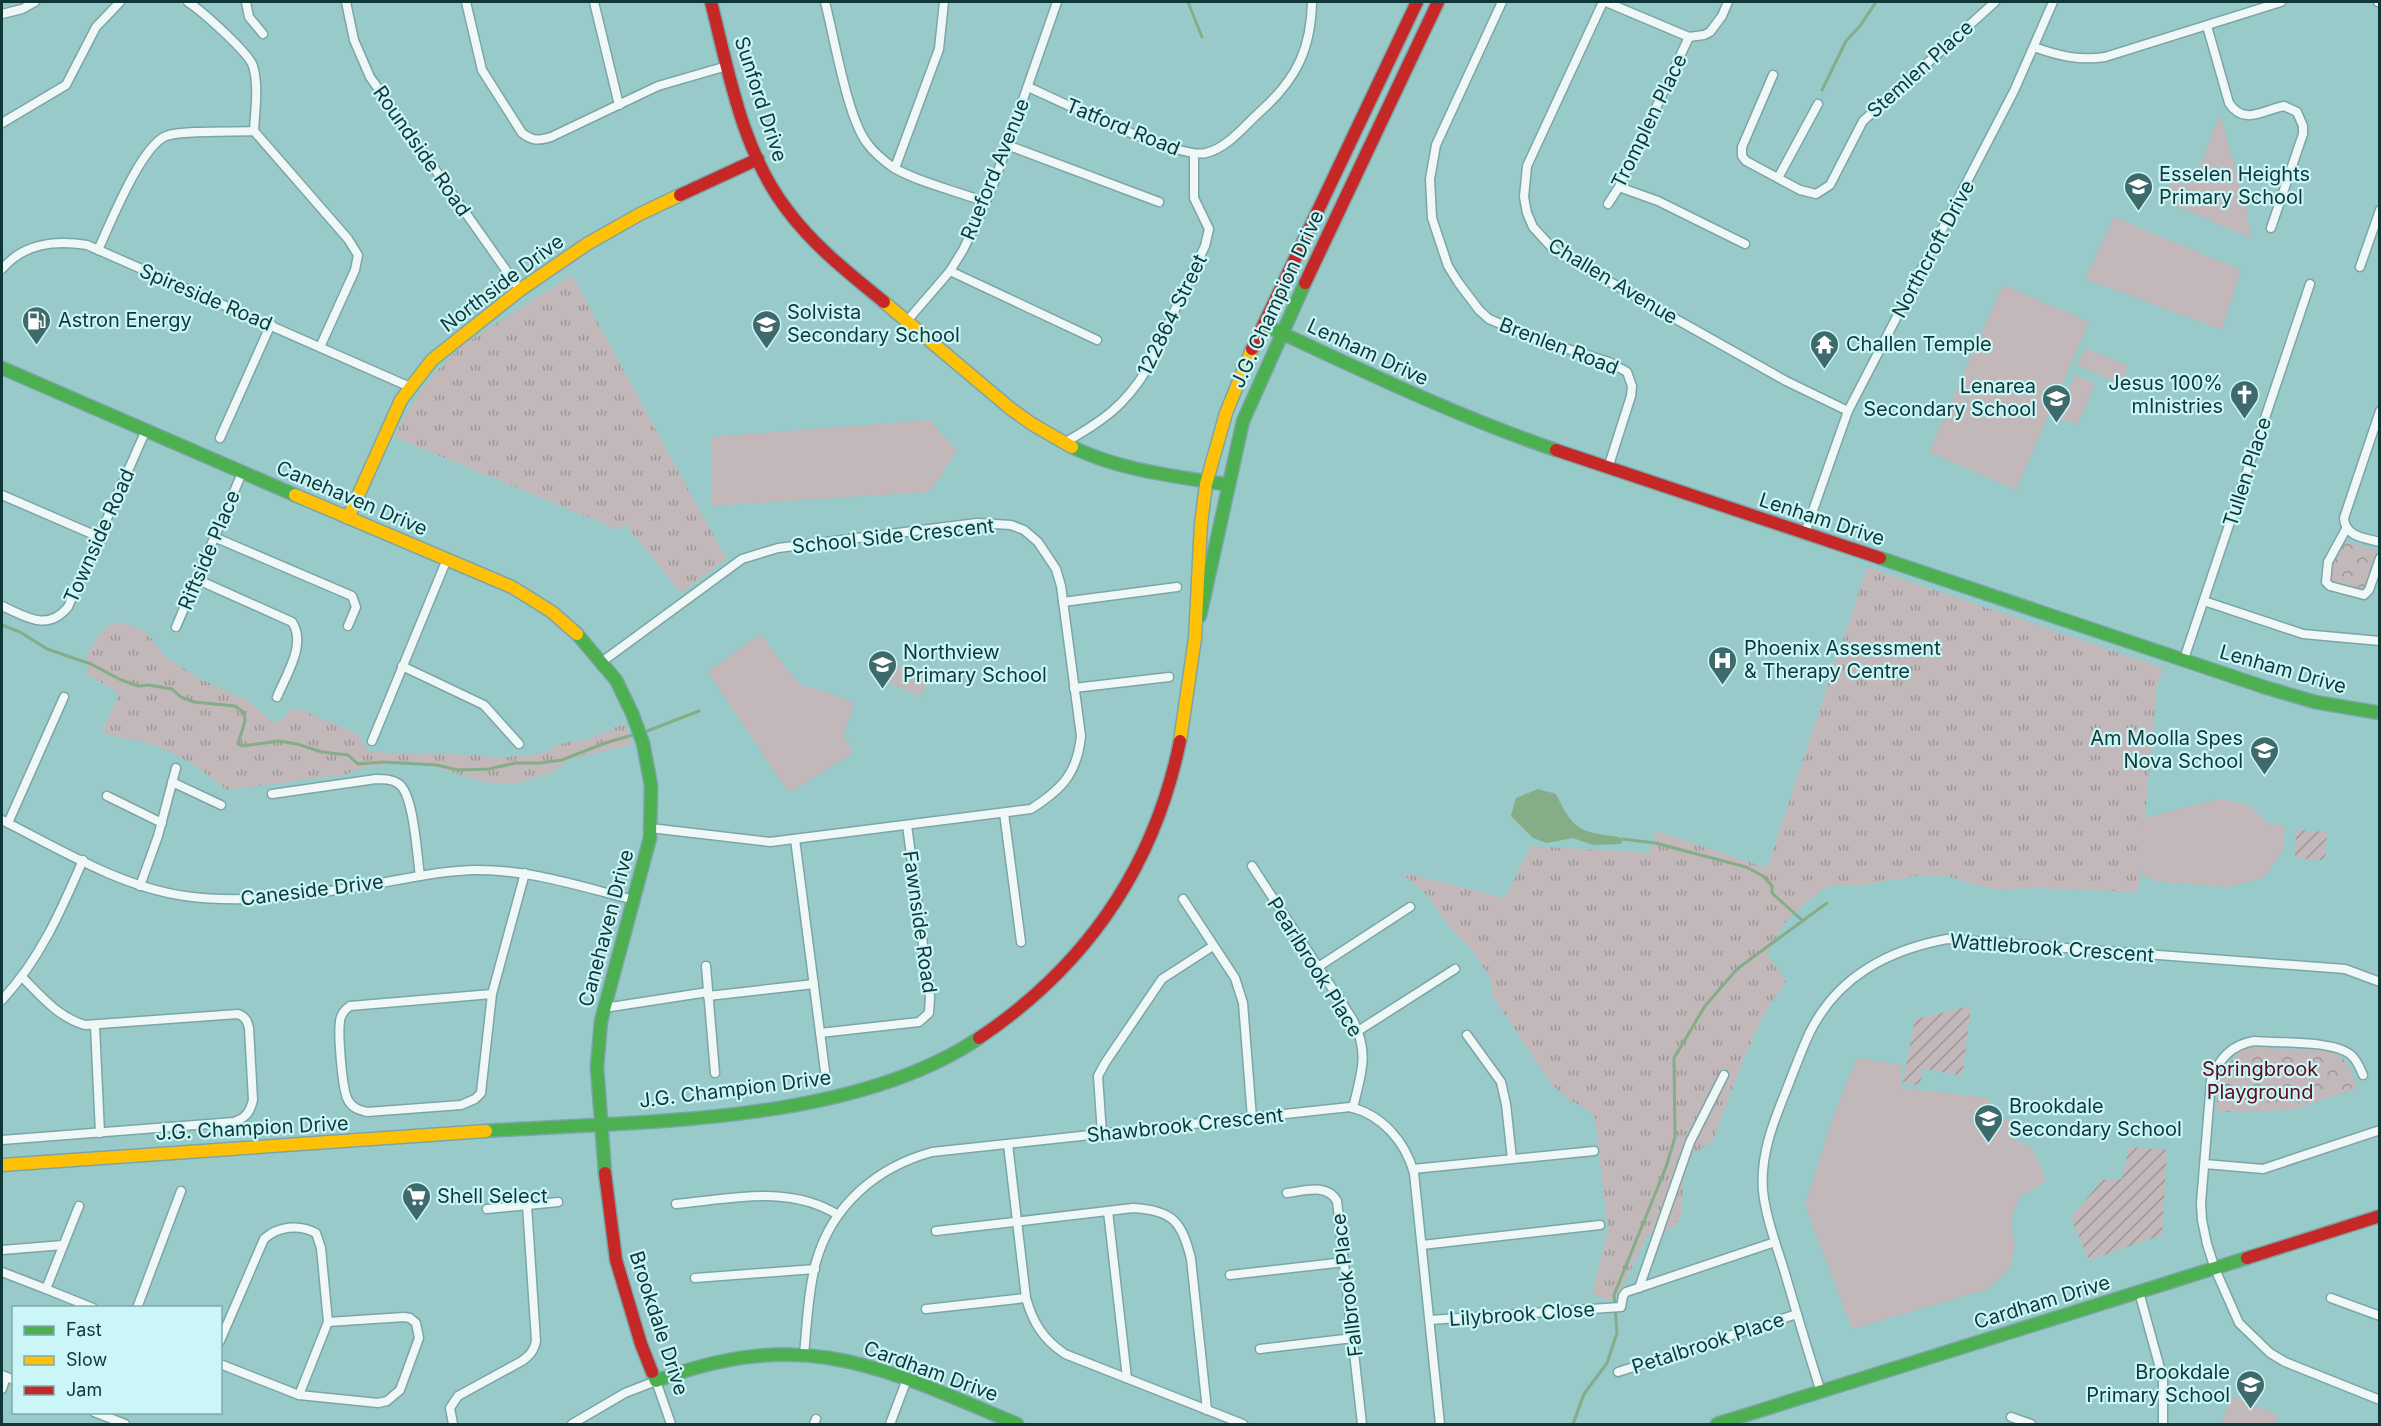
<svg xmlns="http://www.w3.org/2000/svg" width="2381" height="1426" font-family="Inter,sans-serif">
<defs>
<pattern id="grass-tufts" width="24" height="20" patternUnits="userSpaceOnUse" patternTransform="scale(1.5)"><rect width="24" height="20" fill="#c2b8b9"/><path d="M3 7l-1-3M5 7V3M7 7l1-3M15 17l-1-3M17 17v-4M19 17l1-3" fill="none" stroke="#9c9697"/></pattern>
<pattern id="park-crowns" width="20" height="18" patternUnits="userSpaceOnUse" patternTransform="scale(1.5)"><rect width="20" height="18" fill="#c2b8b9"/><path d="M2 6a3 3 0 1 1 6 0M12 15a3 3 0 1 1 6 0" fill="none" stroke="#9c9697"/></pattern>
<pattern id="garden-furrows" width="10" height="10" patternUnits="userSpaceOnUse" patternTransform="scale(1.5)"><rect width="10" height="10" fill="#c2b8b9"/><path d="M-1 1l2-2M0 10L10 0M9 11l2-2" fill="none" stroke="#9c9697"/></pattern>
</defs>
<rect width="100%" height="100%" fill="#98caca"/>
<g fill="url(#grass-tufts)">
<path d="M 572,275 L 726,559 L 681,593 L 625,524 L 619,530 L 394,437 C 413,400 434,369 466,343 Z"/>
<polygon points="1867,567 2163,668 2157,686 2138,892 2034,888 1995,890 1943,875 1915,876 1862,885 1828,886 1806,902 1783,925 1768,952 1768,956 1786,981 1765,1012 1744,1057 1713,1141 1694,1153 1684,1172 1681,1217 1672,1229 1648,1235 1618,1295 1610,1300 1594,1295 1593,1290 1608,1230 1595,1118 1588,1110 1568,1099 1551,1084 1492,995 1491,980 1472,950 1449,927 1429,897 1401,872 1505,898 1531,846 1649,853 1657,831 1767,868"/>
<path d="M 113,622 L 134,626 L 147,633 L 165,656 L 198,678 L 249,701 L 268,719 L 278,723 L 290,710 L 299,709 L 358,734 L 368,752 L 478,755 L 495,758 L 540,754 L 558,745 L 573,741 L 587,740 L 625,723 L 632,745 L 572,758 L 552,773 L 517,783 L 504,784 L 485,782 L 415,761 L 364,767 L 347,774 L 227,790 C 201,769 176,751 144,742 C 130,738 116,739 102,732 L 119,693 L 88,675 L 86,655 L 101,632 Z"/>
</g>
<g fill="url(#park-crowns)">
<polygon points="2341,540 2377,551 2365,591 2329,580"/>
<path d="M 2251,1047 L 2329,1051 C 2348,1057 2351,1070 2357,1088 L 2292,1110 L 2216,1112 L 2219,1075 L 2242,1049 Z"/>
</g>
<g fill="url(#garden-furrows)">
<polygon points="2296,830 2327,832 2325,860 2295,858"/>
<polygon points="1971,1006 1962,1076 1922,1068 1920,1086 1903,1082 1915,1019"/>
<polygon points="2129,1147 2167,1150 2162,1235 2089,1260 2071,1218 2102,1180 2122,1179"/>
</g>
<g fill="#c2b8b9">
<polygon points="2220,115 2246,205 2251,238 2162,200 2176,169 2196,175"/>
<polygon points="2114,217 2241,270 2222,330 2085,279"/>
<polygon points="2003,285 2089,322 2016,490 1929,452"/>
<polygon points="2085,348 2128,366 2120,384 2077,365"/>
<polygon points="2075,375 2095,383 2077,425 2057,417"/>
<polygon points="929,420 957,451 934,486 927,492 711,506 711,437"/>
<polygon points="760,634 800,685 820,690 854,703 843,736 854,753 789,793 708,672"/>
<polygon points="894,663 929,678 921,697 886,682"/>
<polygon points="2219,799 2249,805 2268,824 2285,825 2283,849 2265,877 2229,887 2159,882 2141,875 2140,863 2144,818"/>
<polygon points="1857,1058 1902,1065 1901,1088 1990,1098 1990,1116 2013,1120 2010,1138 2032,1147 2046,1182 2019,1197 2011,1221 2015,1247 2010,1268 1988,1289 1852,1329 1805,1205 1832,1119"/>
<polygon points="2232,1396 2279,1415 2275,1424 2221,1424"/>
</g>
<path fill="#84ad88" d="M 1538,789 L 1556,794 C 1564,810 1571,827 1590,832 C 1601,836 1613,834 1623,839 L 1621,844 L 1593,845 L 1573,838 L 1547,843 L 1533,838 L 1511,816 L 1516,798 Z"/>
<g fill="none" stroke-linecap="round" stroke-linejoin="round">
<g stroke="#84ad88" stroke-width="3">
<polyline points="1188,2 1202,37"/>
<polyline points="1822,90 1846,41 1860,26 1876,2"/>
<polyline points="2,625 20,632 47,649 91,664 121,680 139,686 148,685 172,689 181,697 194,702 235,706 244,713 245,721 238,744 242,746 279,741 297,744 322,752 348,755 358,764 383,762 437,765 458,770 489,769 515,763 540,763 562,760 605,743 636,734"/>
<polyline points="642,733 699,711"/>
<polyline points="1623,839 1655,843 1746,867 1763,876 1772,886 1772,893 1803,921"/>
<polyline points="1573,1424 1584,1394 1607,1363 1617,1333 1614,1295 1666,1167 1675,1137 1674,1058 1705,1006 1737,969 1827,903"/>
</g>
<defs>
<g id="street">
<path d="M 188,2 C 201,10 249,53 253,66 C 259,86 255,111 254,131"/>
<polyline points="246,2 249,17 263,34"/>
<polyline points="346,2 354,40 370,77 520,290"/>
<path d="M 466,2 L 482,70 L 522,133 C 533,141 538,141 551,137 L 658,86 L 727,66"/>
<polyline points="594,2 619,105"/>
<path d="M 825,2 C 834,36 847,117 867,143 C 874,153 884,161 894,168 C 920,183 957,191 985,202"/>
<polyline points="1502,2 1436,145 1430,179 1432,218 1448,266 1458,282 1479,310 1489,319 1533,338 1609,362 1627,372 1632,386 1631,396 1608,468"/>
<polyline points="1603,2 1527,166 1524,197 1527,213 1533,227 1555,251 1786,381 1848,411"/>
<polyline points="1606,2 1689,37 1704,35 1710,32 1722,16 1728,2"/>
<polyline points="2378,2 2380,2"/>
<polyline points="2,14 22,9 35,2"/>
<path d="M 2207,26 L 2229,103 C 2244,126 2263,110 2284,106 L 2297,112 L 2303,126 L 2303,134 L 2271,228"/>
<path d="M 2034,47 C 2059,56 2080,61 2105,57 L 2281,2"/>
<polyline points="1773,75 1742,147 1742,156 1746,161 1800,190 1816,194 1830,185 1863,121 1995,2"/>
<path d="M 1028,87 C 1060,101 1178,160 1206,153 C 1228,148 1246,124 1263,109 C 1297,78 1311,48 1312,2"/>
<polyline points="2,123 66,85 96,27 120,2"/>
<polyline points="1007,145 1159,202"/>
<polyline points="895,168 939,49 944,2"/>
<polyline points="1778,178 1818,104"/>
<polyline points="1619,187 1658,201 1745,244"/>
<polyline points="1608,204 1619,187 1689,37"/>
<path d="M 98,250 C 110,224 141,146 166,136 C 181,130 235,132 254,131 L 348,239 L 358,255 L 355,270 L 320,347"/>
<polyline points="2360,267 2380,210"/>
<path d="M 2,269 C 24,243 55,240 87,245 L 410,387"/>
<polyline points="950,271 1097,340"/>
<polyline points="907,321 950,271 963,250 981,213 995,180 1057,2"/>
<path d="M 2380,411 L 2344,518 C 2345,537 2365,538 2380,542"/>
<polyline points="220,438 271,324"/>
<path d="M 1064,443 C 1101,422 1125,406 1147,369 L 1205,246 L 1209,229 L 1194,198 L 1194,155"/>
<polyline points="2,495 99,537"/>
<polyline points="2346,529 2328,562 2326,582 2330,586 2364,595 2369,590 2380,558"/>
<polyline points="1805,533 1848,411 2014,91 2053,2"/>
<polyline points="214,537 352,596 356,607 348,626"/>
<path d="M 196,579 L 292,622 C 307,644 286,675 277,697"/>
<polyline points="2204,601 2303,634 2380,641"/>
<polyline points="1063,602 1177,587"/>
<path d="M 2,606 C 27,617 47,632 68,607 L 146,430"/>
<polyline points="176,627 242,473"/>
<polyline points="2184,659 2310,284"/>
<path d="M 603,661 L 742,559 L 778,548 L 977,523 L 1011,525 L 1024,530 L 1038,542 L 1056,569 L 1061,586 L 1081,736 C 1077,774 1062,789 1031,809 L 770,842 L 650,828"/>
<polyline points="402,666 484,705 519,744"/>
<polyline points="1074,688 1169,677"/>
<polyline points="372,741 447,559"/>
<polyline points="172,782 221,805"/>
<path d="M 272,794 L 376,779 C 384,779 392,779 399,784 C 414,795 417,856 420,876"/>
<polyline points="107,796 162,823"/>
<polyline points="1004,813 1021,942"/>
<path d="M 2,820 C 59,849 121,887 185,896 C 243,904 301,896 357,887 C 396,881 435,871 474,870 C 529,869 582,887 634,900"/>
<polyline points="8,823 64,697"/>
<polyline points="795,839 825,1071"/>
<path d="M 1252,866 L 1353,1020 C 1370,1055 1361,1073 1353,1108"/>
<polyline points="140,886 158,836 176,768"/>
<polyline points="1183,899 1235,978 1243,1003 1252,1118"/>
<polyline points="706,966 715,1073"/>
<polyline points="1318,967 1410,907"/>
<path d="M 492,994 L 350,1006 C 344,1010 341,1014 340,1021 C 338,1034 342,1090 348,1100 C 352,1108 359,1110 367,1112 L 461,1105 L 475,1099 L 481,1093 L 492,994 L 525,873"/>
<polyline points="708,996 814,984"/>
<path d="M 2,1000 C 40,959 61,911 83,860"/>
<polyline points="604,1008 708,992"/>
<polyline points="95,1026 100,1133"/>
<polyline points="1358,1031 1455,969"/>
<polyline points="820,1033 919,1022 929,1013 930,997 907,825"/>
<polyline points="1467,1035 1501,1082 1506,1104 1512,1159"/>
<path d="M 2363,1075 C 2360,1068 2357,1060 2351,1055 C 2333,1040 2278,1043 2254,1041 C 2231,1045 2218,1059 2211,1081 L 2201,1203 L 2202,1220 L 2207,1244 L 2215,1269 L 2239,1323 L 2270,1353 L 2285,1362 L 2380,1400"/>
<polyline points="1102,1134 1098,1076 1105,1063 1162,979 1213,946"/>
<path d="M 2,1140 L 234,1122 C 246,1118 250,1112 253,1100 L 249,1028 C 247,1021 246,1017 238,1014 L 85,1025 C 58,1017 42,997 23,978"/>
<path d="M 1008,1144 L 1026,1298 C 1033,1323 1043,1339 1065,1354 L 1243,1424"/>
<polyline points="2205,1164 2263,1169 2380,1130"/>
<polyline points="1413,1169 1594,1151"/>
<path d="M 1287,1193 C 1304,1191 1327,1183 1337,1201 L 1362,1424"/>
<path d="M 676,1204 C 731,1199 789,1184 838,1215"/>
<polyline points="79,1206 46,1289 93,1308"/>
<polyline points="487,1209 558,1202"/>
<polyline points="1108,1211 1127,1378"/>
<path d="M 936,1231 L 1133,1208 C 1173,1210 1182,1222 1191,1259 L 1207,1410"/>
<polyline points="1422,1245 1600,1225"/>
<polyline points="2,1250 63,1245"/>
<polyline points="2,1272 46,1289"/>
<polyline points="1230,1275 1345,1262"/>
<polyline points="695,1278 815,1269"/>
<polyline points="1639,1288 1690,1142 1724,1075"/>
<polyline points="2139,1292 2163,1379 2163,1424"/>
<polyline points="2331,1298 2380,1316"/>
<polyline points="137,1308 181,1191"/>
<polyline points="926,1309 1026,1298"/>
<polyline points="1430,1320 1621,1307 1623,1296 1626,1292 1775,1242"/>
<path d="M 220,1341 L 264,1239 C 278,1226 299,1224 316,1233 L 321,1248 L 328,1322 L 299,1395"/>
<polyline points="1260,1349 1353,1338"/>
<path d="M 804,1354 C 807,1324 808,1292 816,1262 C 832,1205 877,1167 932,1152 L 1350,1107 C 1382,1115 1405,1141 1414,1173 L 1440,1424"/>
<polyline points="220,1364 299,1395 378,1403 387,1401 400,1390 419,1338 416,1323 410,1318 404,1317 328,1322"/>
<polyline points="1618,1372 1797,1314"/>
<polyline points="2,1375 14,1380"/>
<polyline points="2,1389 6,1377"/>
<path d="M 1821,1392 C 1808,1352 1796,1311 1784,1270 C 1776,1244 1766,1218 1763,1191 C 1760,1156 1773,1123 1786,1091 C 1794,1071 1801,1051 1810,1032 C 1838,976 1888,950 1947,939 L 2345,969 L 2380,982"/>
<polyline points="94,1412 125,1424"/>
<polyline points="2011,1417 2031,1424"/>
<path d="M 453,1424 L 450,1408 L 458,1396 L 522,1361 C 530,1355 534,1351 536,1341 L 527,1205"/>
<polyline points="572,1424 625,1393 656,1381 671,1424"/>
<polyline points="814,1424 816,1419"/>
<polyline points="890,1424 907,1379"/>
</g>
<g id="fast">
<path d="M 1264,325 C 1360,369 1455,416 1556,450"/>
<polyline points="2,368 295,495"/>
<path d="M 1072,447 C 1121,471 1176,476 1229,485"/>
<polyline points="1880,558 2264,687 2315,702 2380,713"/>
<polyline points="1200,616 1243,421 1305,283"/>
<polyline points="577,634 616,680 632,713 643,743 651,785 650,838 601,1021 597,1067 605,1173"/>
<path d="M 486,1131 C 637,1121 851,1125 979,1038"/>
<path d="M 652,1372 L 656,1381 C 804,1325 881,1367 1017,1424"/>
<polyline points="1717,1424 2247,1258"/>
</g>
<g id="slow">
<polyline points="884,302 1011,409 1032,424 1072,447"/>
<polyline points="295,495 512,587 552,612 577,634"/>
<polyline points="348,518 401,400 432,360 520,290 587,244 640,214 680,195"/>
<polyline points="1180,741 1195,638 1201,524 1206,484 1226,413 1252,349"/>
<polyline points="2,1165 486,1131"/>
</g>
<g id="jam">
<path d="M 711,2 C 729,73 742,152 788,211 C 815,247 850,274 884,302"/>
<polyline points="680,195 758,159"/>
<polyline points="1305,283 1438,2"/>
<polyline points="1252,349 1417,2"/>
<polyline points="1556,450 1880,558"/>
<path d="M 979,1038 C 1086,966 1154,868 1180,741"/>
<polyline points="605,1173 616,1260 641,1344 652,1372"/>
<polyline points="2247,1258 2380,1216"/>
</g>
</defs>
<use href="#street" stroke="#7ca5a6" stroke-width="11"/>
<use href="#fast" stroke="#7ca5a6" stroke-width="15"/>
<use href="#slow" stroke="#7ca5a6" stroke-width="15"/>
<use href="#jam" stroke="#7ca5a6" stroke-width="15"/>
<use href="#street" stroke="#f0f7f7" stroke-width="8"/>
<use href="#fast" stroke="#4caf50" stroke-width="12"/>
<use href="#slow" stroke="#ffc107" stroke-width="12"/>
<use href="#jam" stroke="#c62828" stroke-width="12"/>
</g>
<defs>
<symbol id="school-pin" viewBox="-11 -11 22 30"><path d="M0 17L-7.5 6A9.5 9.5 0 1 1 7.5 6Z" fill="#3f6a6b" stroke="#cbf6f7"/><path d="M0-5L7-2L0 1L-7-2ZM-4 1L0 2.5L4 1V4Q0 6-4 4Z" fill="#fff"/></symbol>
<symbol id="fuel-pin" viewBox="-11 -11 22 30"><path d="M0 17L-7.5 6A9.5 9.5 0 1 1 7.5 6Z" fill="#3f6a6b" stroke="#cbf6f7"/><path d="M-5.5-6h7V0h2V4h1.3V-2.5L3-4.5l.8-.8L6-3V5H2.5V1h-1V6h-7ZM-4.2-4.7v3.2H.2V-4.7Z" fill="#fff"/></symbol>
<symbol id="temple-pin" viewBox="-11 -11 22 30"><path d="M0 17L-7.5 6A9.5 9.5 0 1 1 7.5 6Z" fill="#3f6a6b" stroke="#cbf6f7"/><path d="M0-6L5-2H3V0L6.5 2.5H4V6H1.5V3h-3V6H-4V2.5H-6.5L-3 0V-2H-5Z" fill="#fff"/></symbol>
<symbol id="church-pin" viewBox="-11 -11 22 30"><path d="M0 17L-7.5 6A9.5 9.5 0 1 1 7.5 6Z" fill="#3f6a6b" stroke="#cbf6f7"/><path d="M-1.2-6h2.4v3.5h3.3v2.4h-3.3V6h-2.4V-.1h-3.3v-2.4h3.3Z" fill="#fff"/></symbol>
<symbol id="hospital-pin" viewBox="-11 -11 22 30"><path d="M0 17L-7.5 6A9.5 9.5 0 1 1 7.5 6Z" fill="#3f6a6b" stroke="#cbf6f7"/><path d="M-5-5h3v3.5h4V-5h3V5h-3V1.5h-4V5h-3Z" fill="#fff"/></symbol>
<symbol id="supermarket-pin" viewBox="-11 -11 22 30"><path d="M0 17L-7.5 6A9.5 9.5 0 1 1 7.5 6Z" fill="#3f6a6b" stroke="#cbf6f7"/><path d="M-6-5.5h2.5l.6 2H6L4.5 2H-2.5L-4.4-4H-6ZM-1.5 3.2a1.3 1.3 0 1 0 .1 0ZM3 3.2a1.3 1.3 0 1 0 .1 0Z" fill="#fff"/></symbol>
</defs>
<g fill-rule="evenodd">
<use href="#school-pin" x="2122" y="170" width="33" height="45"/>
<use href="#fuel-pin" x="20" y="304" width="33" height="45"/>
<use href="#school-pin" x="750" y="308" width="33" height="45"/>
<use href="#temple-pin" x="1808" y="328" width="33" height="45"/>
<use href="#church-pin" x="2228" y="378" width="33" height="45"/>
<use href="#school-pin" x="2040" y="382" width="33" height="45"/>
<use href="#hospital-pin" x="1706" y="644" width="33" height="45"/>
<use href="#school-pin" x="866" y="648" width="33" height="45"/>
<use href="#school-pin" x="2248" y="734" width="33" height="45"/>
<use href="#school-pin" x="1972" y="1102" width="33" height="45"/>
<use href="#supermarket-pin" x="400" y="1180" width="33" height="45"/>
<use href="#school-pin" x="2234" y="1368" width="33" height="45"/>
</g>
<g text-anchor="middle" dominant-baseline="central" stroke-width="4.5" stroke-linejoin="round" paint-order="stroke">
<g font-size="20" fill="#0f3738" stroke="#cbf6f7">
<text transform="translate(1920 69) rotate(-42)">Stemlen Place</text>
<text transform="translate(761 99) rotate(72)">Sunford Drive</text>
<text transform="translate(1649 121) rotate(-64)">Tromplen Place</text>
<text transform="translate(1123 127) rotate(22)">Tatford Road</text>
<text transform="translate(422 151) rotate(55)">Roundside Road</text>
<text transform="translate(995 169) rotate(-68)">Rueford Avenue</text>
<text transform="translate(1933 249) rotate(-62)">Northcroft Drive</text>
<text transform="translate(1613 281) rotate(31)">Challen Avenue</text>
<text transform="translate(502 283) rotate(-37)">Northside Drive</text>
<text transform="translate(206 297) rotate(23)">Spireside Road</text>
<text transform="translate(1277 299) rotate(-65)">J.G. Champion Drive</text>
<text transform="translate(1172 315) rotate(-64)">122864 Street</text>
<text transform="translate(1559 346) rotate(21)">Brenlen Road</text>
<text transform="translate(1368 352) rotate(25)">Lenham Drive</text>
<text transform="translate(2247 472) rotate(-72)">Tullen Place</text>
<text transform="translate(352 498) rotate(23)">Canehaven Drive</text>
<text transform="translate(1822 519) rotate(18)">Lenham Drive</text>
<text transform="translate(99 536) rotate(-66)">Townside Road</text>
<text transform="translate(893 536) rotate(-6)">School Side Crescent</text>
<text transform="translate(209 550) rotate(-67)">Riftside Place</text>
<text transform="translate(2283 669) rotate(16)">Lenham Drive</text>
<text transform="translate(312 890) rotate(-7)">Caneside Drive</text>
<text transform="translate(920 922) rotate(82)">Fawnside Road</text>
<text transform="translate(606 928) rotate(-75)">Canehaven Drive</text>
<text transform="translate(2052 948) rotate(4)">Wattlebrook Crescent</text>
<text transform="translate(1315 967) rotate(58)">Pearlbrook Place</text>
<text transform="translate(735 1089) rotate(-7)">J.G. Champion Drive</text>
<text transform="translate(1185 1125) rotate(-6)">Shawbrook Crescent</text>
<text transform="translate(252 1128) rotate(-3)">J.G. Champion Drive</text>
<text transform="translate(1347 1285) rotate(-97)">Fallbrook Place</text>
<text transform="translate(2042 1302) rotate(-17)">Cardham Drive</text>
<text transform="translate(1522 1314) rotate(-4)">Lilybrook Close</text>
<text transform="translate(659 1323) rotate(72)">Brookdale Drive</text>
<text transform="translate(1708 1343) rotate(-18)">Petalbrook Place</text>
<text transform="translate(931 1371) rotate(20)">Cardham Drive</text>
</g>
<g font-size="20" fill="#0f3738" stroke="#cbf6f7" text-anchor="start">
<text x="2159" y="174">Esselen Heights<tspan x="2159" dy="23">Primary School</tspan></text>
<text x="787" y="312">Solvista<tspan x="787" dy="23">Secondary School</tspan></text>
<text x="58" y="320">Astron Energy</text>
<text x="1846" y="344">Challen Temple</text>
<text x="2223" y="383" text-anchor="end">Jesus 100%<tspan x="2223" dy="23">mInistries</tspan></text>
<text x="2036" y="386" text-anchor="end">Lenarea<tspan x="2036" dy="23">Secondary School</tspan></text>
<text x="1744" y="648">Phoenix Assessment<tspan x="1744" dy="23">&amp; Therapy Centre</tspan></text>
<text x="903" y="652">Northview<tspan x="903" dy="23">Primary School</tspan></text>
<text x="2243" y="738" text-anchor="end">Am Moolla Spes<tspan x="2243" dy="23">Nova School</tspan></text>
<text x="2009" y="1106">Brookdale<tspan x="2009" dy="23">Secondary School</tspan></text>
<text x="437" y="1196">Shell Select</text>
<text x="2230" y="1372" text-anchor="end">Brookdale<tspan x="2230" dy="23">Primary School</tspan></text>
</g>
<g font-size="20" fill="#5f0a1b" stroke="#cbf6f7">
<text x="2260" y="1069">Springbrook<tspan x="2260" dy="23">Playground</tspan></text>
</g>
</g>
<rect width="2381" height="1426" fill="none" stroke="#0f3738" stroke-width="6"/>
<rect x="12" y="1306" width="210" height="108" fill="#cbf6f7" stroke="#80aaab" stroke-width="1.5"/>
<rect x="24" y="1326" width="30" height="9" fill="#4caf50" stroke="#80aaab" stroke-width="1.5"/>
<text x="66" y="1336" font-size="18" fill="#0f3738">Fast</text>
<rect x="24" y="1356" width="30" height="9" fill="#ffc107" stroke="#80aaab" stroke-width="1.5"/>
<text x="66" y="1366" font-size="18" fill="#0f3738">Slow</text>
<rect x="24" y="1386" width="30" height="9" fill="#c62828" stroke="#80aaab" stroke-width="1.5"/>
<text x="66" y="1396" font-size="18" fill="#0f3738">Jam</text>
</svg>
